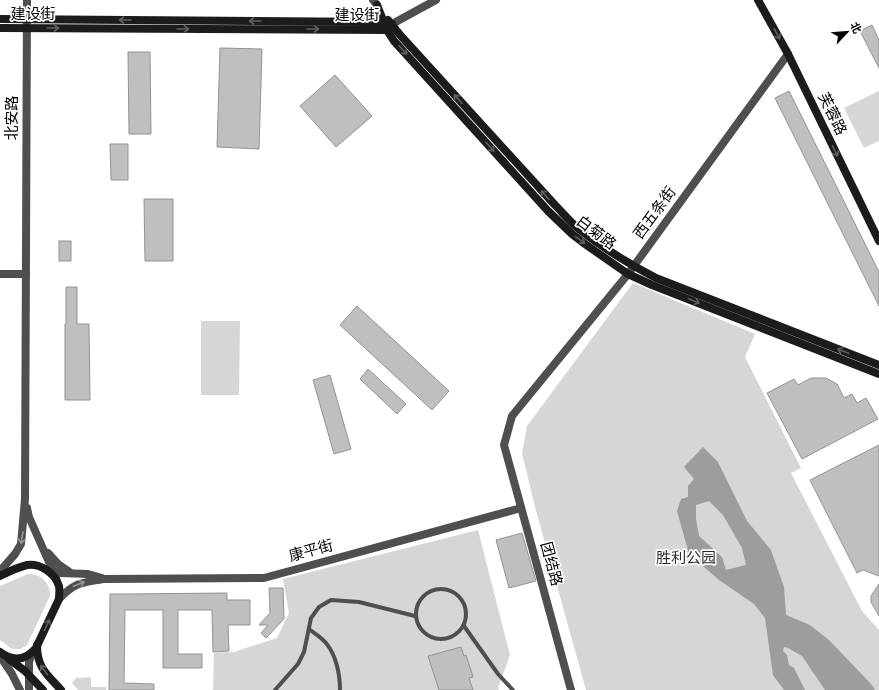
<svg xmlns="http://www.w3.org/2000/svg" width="879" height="690" font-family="'Alegreya Sans','Noto Sans SC',sans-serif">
<rect width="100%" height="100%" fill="#fff"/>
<g fill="#d6d6d6">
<polygon points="879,91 879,141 864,148 844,108"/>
<polygon points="633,283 755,334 745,357 801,468 791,473 862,611 879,630 879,690 586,690 535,507 522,453 527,426"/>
<polygon points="201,321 240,321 239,395 201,395"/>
<polygon points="478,530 510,655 498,688 499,690 213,690 214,653 234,652 277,638 289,613 283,579"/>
<path d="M 28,574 C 40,573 51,583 50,596 L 28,643 L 26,646 L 20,649 L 12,649 L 0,640 L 0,586 Z"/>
<polygon points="91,677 91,687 106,687 106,690 78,690 72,683 76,678"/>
</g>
<path fill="#9d9d9d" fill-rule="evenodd" d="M 703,447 L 718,462 L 747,521 L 771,550 L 784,587 L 786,615 L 810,625 L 830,641 L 872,685 L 875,690 L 825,690 L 802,656 L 788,648 L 784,647 L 783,651 L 787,655 L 789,665 L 794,668 L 805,690 L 784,690 L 773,675 L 765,618 L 754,604 L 719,580 L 689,554 L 677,511 L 681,499 L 688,497 L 688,486 L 694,479 L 684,467 ZM 709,501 L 723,515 L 742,548 L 746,565 L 726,570 L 722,557 L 699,536 L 696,519 L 696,505 Z"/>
<g fill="#bfbfbf" stroke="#939393">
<polygon points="872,25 879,40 879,68 860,31"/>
<polygon points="220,48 262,49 259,149 217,147"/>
<polygon points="128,52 150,52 151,134 129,134"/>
<polygon points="335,75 372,116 336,147 300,106"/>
<polygon points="789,91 879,272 879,306 775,98"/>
<polygon points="110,144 128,144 128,180 111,180"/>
<polygon points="144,199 173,199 173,261 145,261"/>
<rect x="59" y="241" width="12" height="20"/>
<polygon points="66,287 77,287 77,324 89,324 90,400 65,400 65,324 66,324"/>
<polygon points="357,306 449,391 432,410 340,325"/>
<polygon points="368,369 406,404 397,414 360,379"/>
<polygon points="330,375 351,449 334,454 313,380"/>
<polygon points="811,378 826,378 837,384 844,398 852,394 857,403 866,398 878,419 802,459 767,393 794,379 798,385"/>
<polygon points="879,445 879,576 863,570 857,573 810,480"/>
<polygon points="522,533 536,581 509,588 496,540"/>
<polygon points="879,584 879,616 871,602 871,596"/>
<polygon points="269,588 283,588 284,619 266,638 261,633 268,625 259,625 270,613"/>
<polygon points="227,593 227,600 250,600 250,625 228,625 229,651 213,652 212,610 178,610 178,654 202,654 202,668 163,668 163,610 125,610 124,683 154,684 154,690 109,690 110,594 125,594"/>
<polygon points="461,647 464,656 466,655 473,677 469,678 473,690 439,690 428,656"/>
</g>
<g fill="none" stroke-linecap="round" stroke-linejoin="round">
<g stroke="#4f4f4f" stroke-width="4">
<circle cx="441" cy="614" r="25"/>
<polyline points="464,626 498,674 513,690"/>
<path d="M 309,629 C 314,633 321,637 326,643 C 336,655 340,674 340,690"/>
<polyline points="275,690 298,664 304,652 311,618 319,607 331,600 359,602 415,616"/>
</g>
<g stroke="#4f4f4f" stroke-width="8">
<polyline points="373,0 377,5"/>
<polyline points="392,24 436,0"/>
<polyline points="0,274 26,274"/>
<polyline points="27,508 29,517 56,578"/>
<polyline points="48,553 58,564 71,573"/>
<polyline points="49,570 61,573 88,574 102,578"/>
<polyline points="0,571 15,554 21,544 25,499 27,0"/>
<path d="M 59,599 C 75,582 82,583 103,579 L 264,578 L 521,508"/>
<polyline points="0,656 12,674 20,690"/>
<polyline points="29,690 29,662 32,653"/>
<polyline points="571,690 504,445 512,416 628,274 788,54"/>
</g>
<g stroke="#1c1c1c" stroke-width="8">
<polyline points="758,0 788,54 879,241"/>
<polyline points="377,5 387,30 394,41 548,211 572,234 585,244 628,274 652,285 879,374"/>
<polyline points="0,19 384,22 392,24 387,30 0,28"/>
<path d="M 388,20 L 401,36 L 555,205 C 563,213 570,222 579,229 C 603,248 629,264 656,278 L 879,365"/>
<path d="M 0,576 C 8,572 18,567 27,565 C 40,563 55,573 59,586 C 60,590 59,594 59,599 L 36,648 C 25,661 13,662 0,652"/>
<path d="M 37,645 C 37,668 47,674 61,690"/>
<polyline points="9,659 25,671 43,690"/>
</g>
</g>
<defs><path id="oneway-shaft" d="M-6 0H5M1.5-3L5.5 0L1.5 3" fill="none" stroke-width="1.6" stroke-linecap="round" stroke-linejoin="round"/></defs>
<g stroke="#606060">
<use href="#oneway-shaft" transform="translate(125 20) rotate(-180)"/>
<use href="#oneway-shaft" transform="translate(255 21) rotate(-180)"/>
<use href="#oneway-shaft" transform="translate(53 28)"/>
<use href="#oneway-shaft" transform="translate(183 29)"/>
<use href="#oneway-shaft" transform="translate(313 29)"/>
<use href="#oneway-shaft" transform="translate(777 34) rotate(62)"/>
<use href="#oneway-shaft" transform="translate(403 50) rotate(48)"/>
<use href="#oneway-shaft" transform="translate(458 99) rotate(-132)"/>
<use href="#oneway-shaft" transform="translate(490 147) rotate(48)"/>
<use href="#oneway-shaft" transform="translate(835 151) rotate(64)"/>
<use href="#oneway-shaft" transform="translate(545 195) rotate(-132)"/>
<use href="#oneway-shaft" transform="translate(580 240) rotate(36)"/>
<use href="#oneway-shaft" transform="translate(694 301) rotate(22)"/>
<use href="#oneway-shaft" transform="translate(843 351) rotate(-159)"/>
<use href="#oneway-shaft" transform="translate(47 625) rotate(-65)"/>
<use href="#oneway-shaft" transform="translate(44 670) rotate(-126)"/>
</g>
<g stroke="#959595">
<use href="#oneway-shaft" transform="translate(22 538) rotate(99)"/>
<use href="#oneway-shaft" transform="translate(79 584) rotate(-21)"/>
</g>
<g text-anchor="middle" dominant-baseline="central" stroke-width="3.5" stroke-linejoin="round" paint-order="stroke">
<g font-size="15" fill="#000" stroke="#fff">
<text x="33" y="14">建设街</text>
<text x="357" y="15">建设街</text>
<text transform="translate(832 114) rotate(64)">芙蓉路</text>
<text transform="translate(12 118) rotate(-90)">北安路</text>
<text transform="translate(655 213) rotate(-54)">西五条街</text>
<text transform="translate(596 233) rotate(37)">白菊路</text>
<text transform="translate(311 551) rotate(-15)">康平街</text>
<text transform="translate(551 564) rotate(75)">团结路</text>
</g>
<g font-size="15" fill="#2d2d2d" stroke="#fff">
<text x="686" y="558">胜利公园</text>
</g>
</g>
<g transform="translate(847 32) rotate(64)" stroke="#ffffff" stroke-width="3" paint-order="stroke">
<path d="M0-3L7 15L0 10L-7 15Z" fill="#000000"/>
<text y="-6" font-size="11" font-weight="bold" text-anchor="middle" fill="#000000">北</text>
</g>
</svg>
